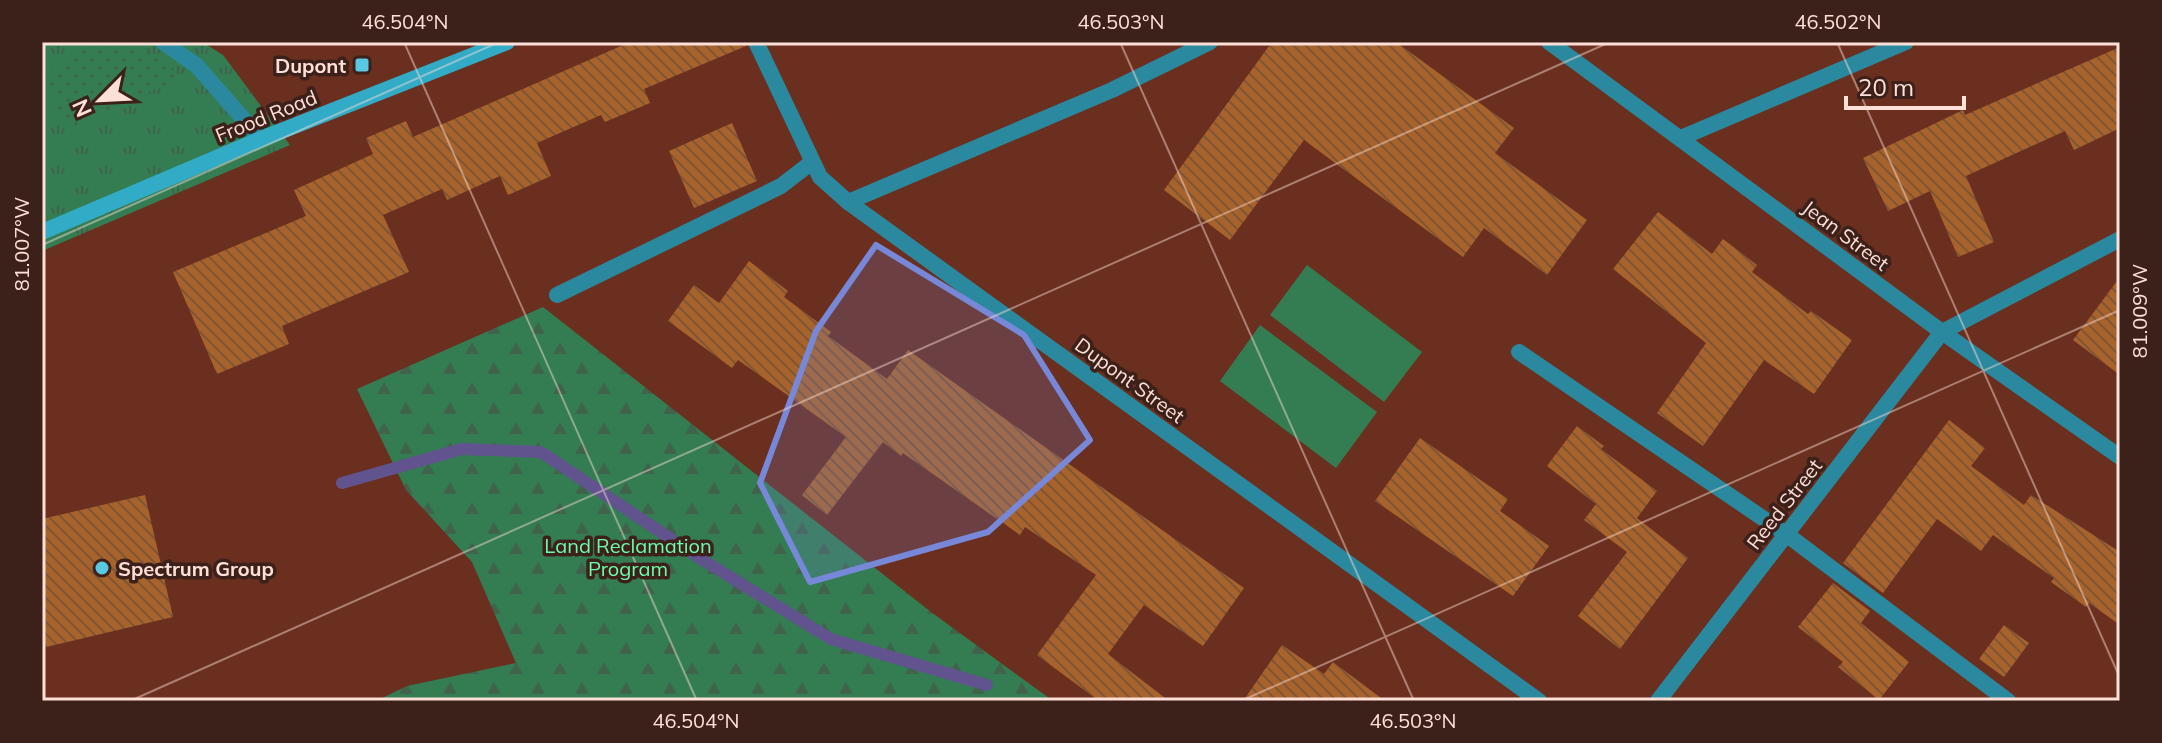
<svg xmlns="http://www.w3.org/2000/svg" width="2162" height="743" font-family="Mulish,sans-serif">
<defs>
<pattern id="grass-tufts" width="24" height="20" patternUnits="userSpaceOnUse" patternTransform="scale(2)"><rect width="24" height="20" fill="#347d53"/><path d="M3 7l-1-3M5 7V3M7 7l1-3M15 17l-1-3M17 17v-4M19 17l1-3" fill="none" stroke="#3f634b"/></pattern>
<pattern id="forest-firs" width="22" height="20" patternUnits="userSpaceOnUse" patternTransform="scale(2)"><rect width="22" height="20" fill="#347d53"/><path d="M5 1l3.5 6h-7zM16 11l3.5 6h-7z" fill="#3f634b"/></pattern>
<pattern id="garden-dots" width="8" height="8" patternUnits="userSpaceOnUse" patternTransform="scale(2)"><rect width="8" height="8" fill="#347d53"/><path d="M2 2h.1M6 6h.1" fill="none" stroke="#3f634b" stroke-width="1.8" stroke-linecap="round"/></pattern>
<pattern id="building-back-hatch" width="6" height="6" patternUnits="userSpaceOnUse" patternTransform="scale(2)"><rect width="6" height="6" fill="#a8632c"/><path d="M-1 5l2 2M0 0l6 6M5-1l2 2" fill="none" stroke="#7f5535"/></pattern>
</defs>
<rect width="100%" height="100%" fill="#6a2f1f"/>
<polygon fill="url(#grass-tufts)" points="42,42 202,42 223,55 290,145 42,251"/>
<polygon fill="url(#forest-firs)" points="543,307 931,612 1053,701 376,701 407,686 516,663 472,562 406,490 357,389"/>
<polygon fill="url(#garden-dots)" points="92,42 133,42 182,77 67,129 42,76"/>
<g fill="#347d53">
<polygon points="1307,265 1422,352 1384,402 1270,315"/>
<polygon points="1260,325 1377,412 1336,468 1220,381"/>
</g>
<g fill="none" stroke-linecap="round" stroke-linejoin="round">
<polyline stroke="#61538e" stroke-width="12" points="342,483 462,449 541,452 698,557 831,639 987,685"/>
</g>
<g fill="url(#building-back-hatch)">
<polygon points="630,42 745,42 746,46 644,89 650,103 605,122 601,115 537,143 551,176 508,195 500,176 447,200 442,189 383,215 409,272 282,326 289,344 217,374 173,272 306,216 294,190 373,154 366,138 406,121 413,137"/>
<polygon points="1272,42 1396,42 1514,128 1495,153 1587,220 1547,275 1484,228 1463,257 1304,140 1230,240 1164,190"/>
<polygon points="2120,47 2120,128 2074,150 2065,131 1966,176 1994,242 1958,257 1930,191 1888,211 1863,158 1963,110 1965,115"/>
<polygon points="732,123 757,181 694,208 669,151"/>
<polygon points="1658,212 1712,254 1723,239 1757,265 1752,272 1808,314 1811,311 1852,340 1814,394 1764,360 1703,446 1657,413 1706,343 1613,269"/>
<polygon points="749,261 788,291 784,297 831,332 828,336 887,379 908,350 1244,588 1203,646 1144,605 1108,654 1169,701 1099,701 1037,655 1096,575 1025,527 1020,535 903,453 901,456 883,442 827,515 802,495 846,437 738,360 732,368 668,321 694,285 719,303"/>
<polygon points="2120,277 2120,375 2073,340"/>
<polygon points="1949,420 1985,448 1971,466 2024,505 2031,495 2120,552 2120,625 2089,603 2086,607 2051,582 2054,578 1993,535 1981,551 1937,519 1883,593 1843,563"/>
<polygon points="1577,426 1604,446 1601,449 1657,491 1637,518 1688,558 1620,649 1578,616 1627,552 1584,520 1596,504 1547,466"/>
<polygon points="1420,438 1508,499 1500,511 1549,546 1513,596 1375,501"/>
<polygon points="145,495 173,617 42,648 42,519"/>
<polygon points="1833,583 1870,611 1861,623 1909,662 1879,700 1838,667 1843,662 1798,627"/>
<polygon points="2004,625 2029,643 2004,677 1979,659"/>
<polygon points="1282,645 1324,674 1333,662 1385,701 1243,701"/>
</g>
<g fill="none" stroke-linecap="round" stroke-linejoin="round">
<g stroke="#2a899e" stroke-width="16">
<polyline points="163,42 197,66 261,139"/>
<polyline points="848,202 1112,90 1210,42"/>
<polyline points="1942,332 2120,239"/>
<polyline points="1519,352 1786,534 2008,701"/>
</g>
<g stroke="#2a899e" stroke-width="16">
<polyline points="756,42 820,177 848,202 1539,701"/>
<polyline points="1549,42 1942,332 2120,457"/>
<polyline points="1683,137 1906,42"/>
<polyline points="557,295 781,186 812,162"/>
<polyline points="1658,701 1942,332"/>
</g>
<polyline stroke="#31abc6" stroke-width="16" points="42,232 261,139 507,42"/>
</g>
<path fill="#7788d8" fill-opacity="0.2" stroke="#7788d8" stroke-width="6" stroke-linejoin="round" d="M 876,245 L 1024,335 L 1090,440 L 988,532 L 810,582 L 760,483 L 816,331 Z"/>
<path fill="none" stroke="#ffe0d8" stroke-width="2" stroke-opacity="0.45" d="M 404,42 L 697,701M 1120,42 L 1414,701M 1837,42 L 2120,678M 42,245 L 499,42M 130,701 L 1610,42M 1241,701 L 2120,310"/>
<g fill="#58c9e3" stroke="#3c211a" stroke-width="3">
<rect x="354" y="57" width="16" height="16" rx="4"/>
<circle cx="102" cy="568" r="8"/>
</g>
<g text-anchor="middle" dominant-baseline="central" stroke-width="7" stroke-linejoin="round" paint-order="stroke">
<g font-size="20" font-weight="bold" fill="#ffe0d8" stroke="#3c211a" text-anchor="end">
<text x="346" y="65">Dupont</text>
<text x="118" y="568" text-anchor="start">Spectrum Group</text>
</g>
<g font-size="20" fill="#ffe0d8" stroke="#3c211a">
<text transform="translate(266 116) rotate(-22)">Frood Road</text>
<text transform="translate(1846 235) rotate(37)">Jean Street</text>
<text transform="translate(1130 380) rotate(36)">Dupont Street</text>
<text transform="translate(1784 504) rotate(-52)">Reed Street</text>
</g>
<g font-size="20" fill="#6bfdab" stroke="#3c211a">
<text x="628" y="545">Land Reclamation<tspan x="628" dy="23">Program</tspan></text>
</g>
</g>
<rect width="2162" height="743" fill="none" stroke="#3c211a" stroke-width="88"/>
<g transform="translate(100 100) rotate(246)" stroke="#3c211a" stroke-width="6" paint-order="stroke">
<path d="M0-6L14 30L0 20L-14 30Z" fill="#ffe0d8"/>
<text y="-12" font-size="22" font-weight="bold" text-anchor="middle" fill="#ffe0d8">N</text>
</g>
<path d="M1846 96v12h118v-12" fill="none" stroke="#ffe0d8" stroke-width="4"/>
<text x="1858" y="96" font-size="24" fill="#ffe0d8" stroke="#3c211a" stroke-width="6" paint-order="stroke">20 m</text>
<rect x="44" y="44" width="2074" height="655" fill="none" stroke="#ffe0d8" stroke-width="3"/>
<g font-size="20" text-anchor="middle" fill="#ffe0d8">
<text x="405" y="29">46.504°N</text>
<text x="1121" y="29">46.503°N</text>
<text x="1838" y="29">46.502°N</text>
<text transform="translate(22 244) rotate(-90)" y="7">81.007°W</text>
<text transform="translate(2140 311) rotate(-90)" y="7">81.009°W</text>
<text x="696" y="728">46.504°N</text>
<text x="1413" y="728">46.503°N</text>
</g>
</svg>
